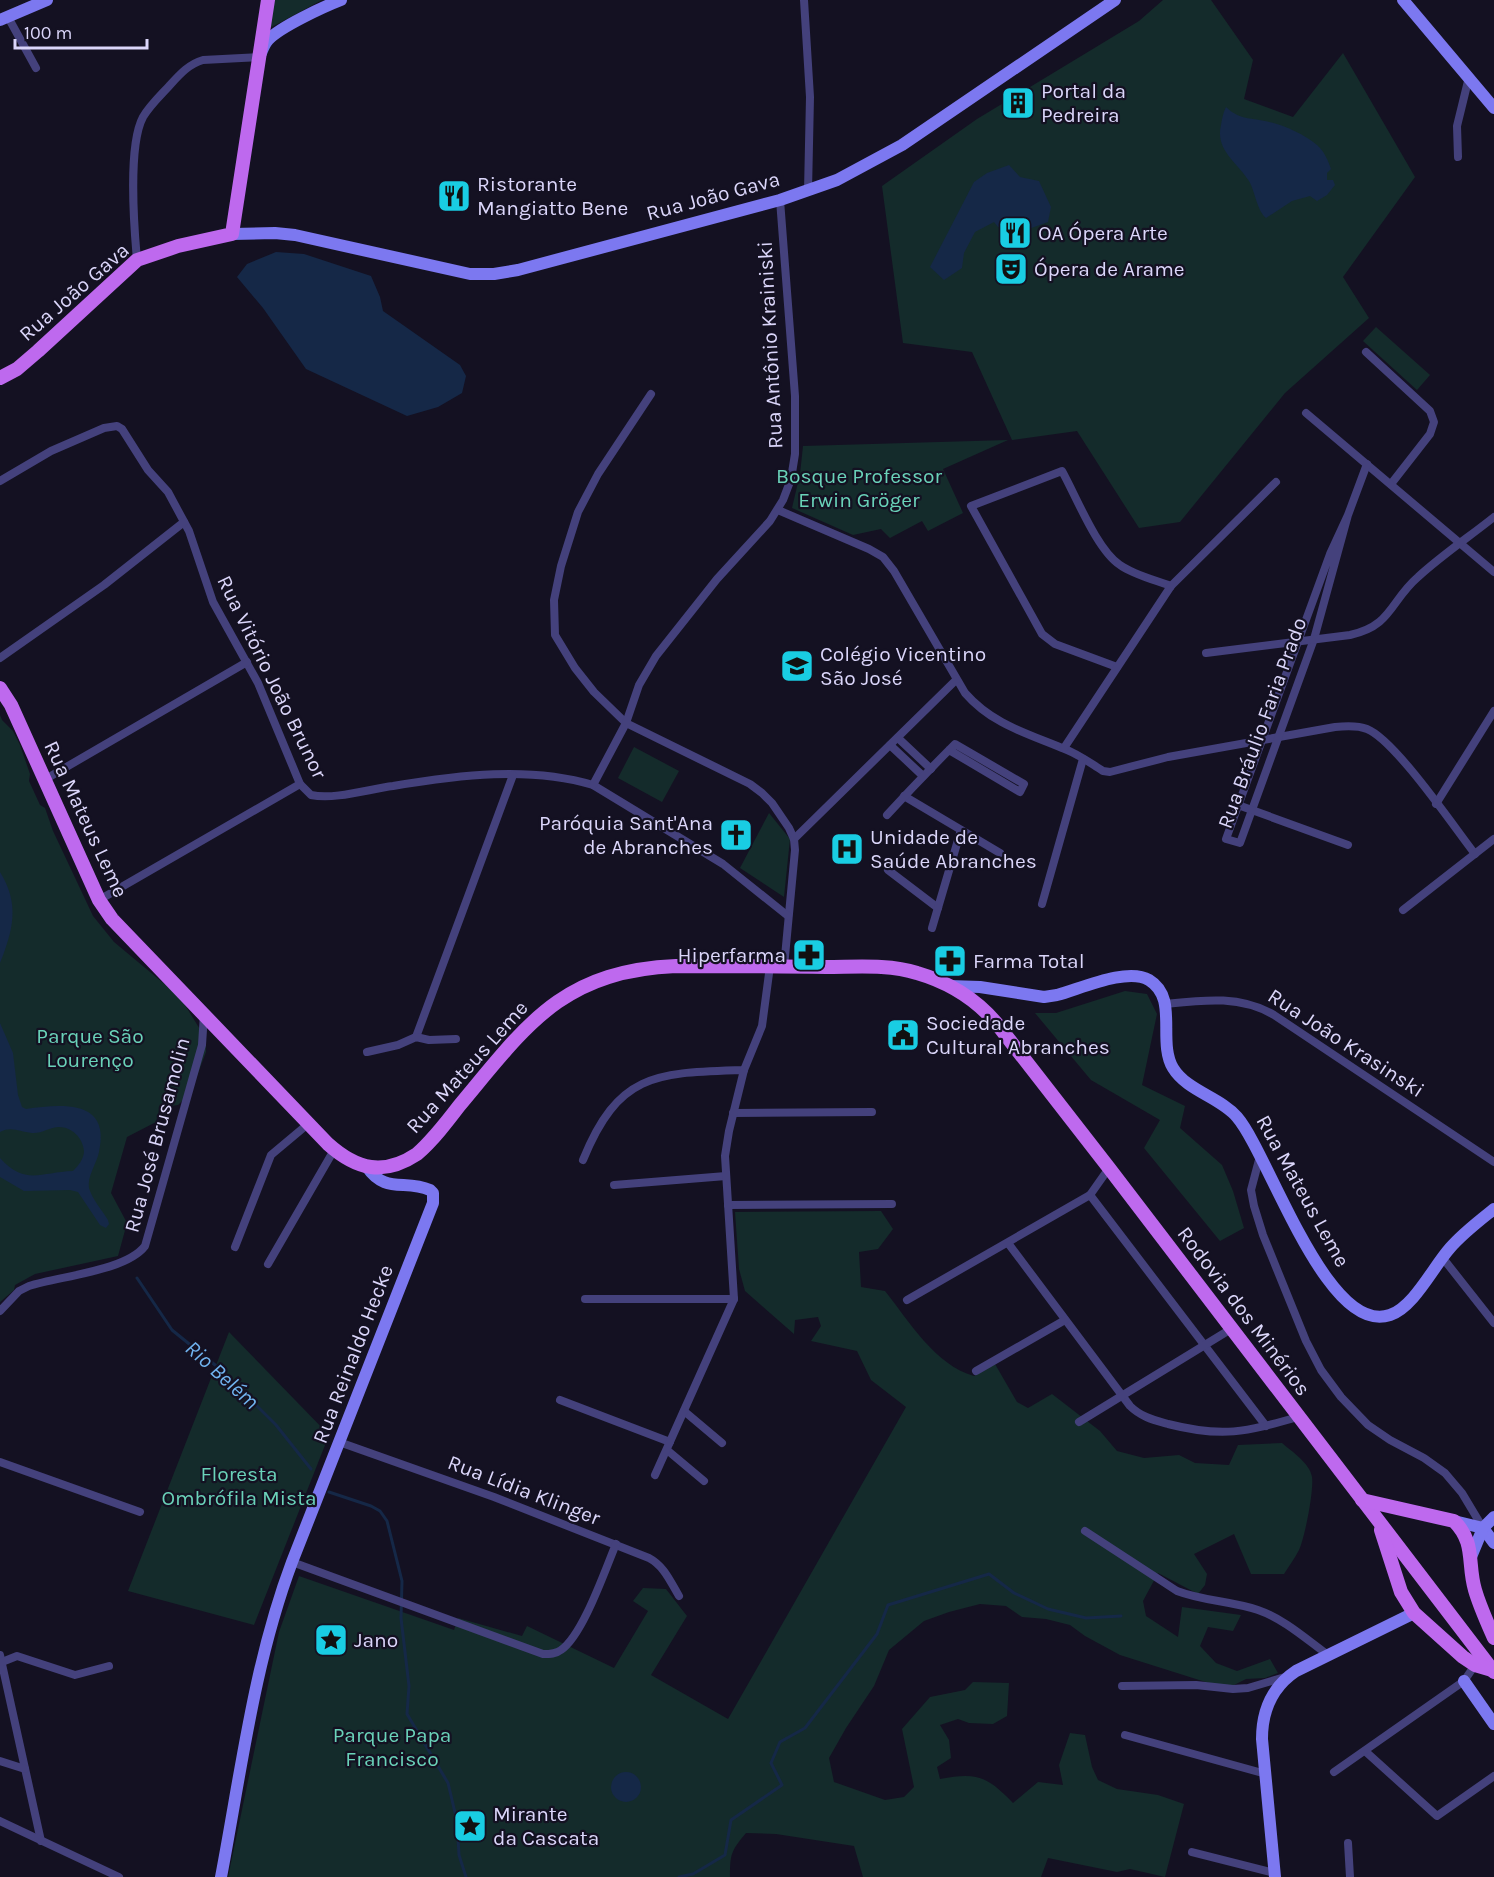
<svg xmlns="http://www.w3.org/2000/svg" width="1494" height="1877" font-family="Karla,sans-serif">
<rect width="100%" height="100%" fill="#141122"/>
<g fill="#142b2b">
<polygon points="275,0 322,0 268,29"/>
<polygon points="1163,0 1211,0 1253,60 1244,99 1293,117 1343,53 1415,177 1343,277 1369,318 1285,393 1180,522 1139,528 1077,431 1012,440 972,352 903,343 882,186 977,119 1139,21"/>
<polygon points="1376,327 1430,375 1417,390 1363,341"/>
<polygon points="1008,440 943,469 963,513 928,531 922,521 890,538 881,529 853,535 792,508 800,474 803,446"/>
<polygon points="0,715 2,720 13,731 20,745 30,774 29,781 40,805 45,808 53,831 93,916 114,942 180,997 206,1039 206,1052 191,1092 178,1105 164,1107 160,1106 156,1122 127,1137 111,1193 127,1223 118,1256 35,1274 15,1285 14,1290 0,1302"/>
<polygon points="634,747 679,771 662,802 618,778"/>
<polygon points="769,813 790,839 784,897 740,868"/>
<polygon points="1125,991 1147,994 1157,1014 1142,1085 1185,1106 1180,1128 1222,1165 1233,1191 1244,1228 1220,1241 1144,1148 1160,1120 1091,1080 1035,1013 1056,1013"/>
<path d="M 881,1211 L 893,1229 L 878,1249 L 859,1252 L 861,1287 L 885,1291 C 909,1321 935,1365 974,1376 L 995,1364 L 1017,1402 L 1028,1408 L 1052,1394 L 1100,1431 L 1117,1451 L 1144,1458 L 1179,1455 L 1195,1463 L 1229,1465 L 1238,1445 L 1282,1443 C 1291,1451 1310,1463 1312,1477 C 1314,1490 1305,1537 1299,1550 C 1295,1558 1289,1566 1284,1574 L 1251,1574 L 1234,1534 L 1194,1554 L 1207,1574 L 1205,1585 L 1198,1594 L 1158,1573 L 1143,1601 L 1146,1616 L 1178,1637 L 1182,1607 L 1241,1615 L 1233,1631 L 1208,1627 L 1200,1646 L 1216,1663 L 1237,1671 L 1270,1659 L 1278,1673 L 1265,1678 L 1246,1679 L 1232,1686 L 1215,1685 L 1120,1655 L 1085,1636 L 1070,1625 L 1046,1619 L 1022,1617 L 1006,1606 L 980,1604 L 949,1612 L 924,1621 L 889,1650 L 874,1686 L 846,1728 L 829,1758 L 834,1782 L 885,1800 L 904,1797 L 914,1787 L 902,1729 L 930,1697 L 965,1690 L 973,1682 L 1009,1683 L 1007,1716 L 993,1724 L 969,1723 L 958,1719 L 940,1725 L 949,1740 L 951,1758 L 937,1767 L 940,1779 C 977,1772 987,1776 1013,1803 L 1038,1782 L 1063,1785 L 1059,1765 L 1070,1733 L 1085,1735 L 1092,1767 L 1098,1780 L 1117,1789 L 1158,1795 L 1184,1804 L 1165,1877 L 1130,1869 L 1117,1872 L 1048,1858 L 1041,1877 L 863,1877 L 854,1846 L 776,1834 L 746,1833 C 731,1851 730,1854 730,1877 L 228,1877 L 279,1632 L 299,1576 L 454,1630 L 458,1618 L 522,1636 L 527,1626 L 614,1668 L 648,1611 L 633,1601 L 643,1588 L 666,1589 L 687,1616 L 651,1675 L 728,1719 L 906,1407 L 871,1380 L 857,1351 L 811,1341 L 821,1326 L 818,1317 L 795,1320 L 794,1334 L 745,1291 L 739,1269 L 735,1212 Z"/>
<polygon points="229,1332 329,1435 254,1625 128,1591"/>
</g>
<g fill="#152847">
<path d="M 1226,107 C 1238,119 1250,118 1265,121 C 1281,124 1304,134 1317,145 C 1324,151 1328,160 1331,169 L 1327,173 L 1327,180 L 1333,180 L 1335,185 L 1327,195 L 1317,201 L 1310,196 L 1292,201 L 1266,218 C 1257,211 1255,191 1249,181 C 1237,162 1215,150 1221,125 C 1222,119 1223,113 1226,107 Z"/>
<polygon points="1009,165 1020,177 1039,181 1051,207 1048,222 1026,230 1015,227 998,227 994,222 975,232 964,253 962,268 944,280 930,267 974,182 987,173"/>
<polygon points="276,252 304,254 371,276 380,297 383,311 460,365 466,376 462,393 438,407 407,416 306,369 263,308 237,277 247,264"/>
<path d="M 0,872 C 20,904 13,930 0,963 Z"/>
<path d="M 0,1023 L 13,1053 L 18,1095 L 22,1107 L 26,1109 C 62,1104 111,1099 99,1152 C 97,1163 87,1176 89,1188 C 92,1199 102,1210 108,1220 L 109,1224 L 106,1228 L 100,1225 L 78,1192 L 70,1190 L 24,1191 L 0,1177 L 0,1158 C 25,1186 41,1172 73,1171 C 78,1166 84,1159 84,1151 C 83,1138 72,1127 59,1127 C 50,1127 41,1134 32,1133 C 19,1132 12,1126 0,1132 Z"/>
<circle cx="626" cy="1787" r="15"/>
</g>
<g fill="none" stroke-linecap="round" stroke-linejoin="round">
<g stroke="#152847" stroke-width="3">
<polyline points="137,1278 172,1330 220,1369 276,1425 311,1469"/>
<polyline points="329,1492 371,1506 380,1511 387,1521 402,1581 401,1618 409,1686 407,1714 448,1783 457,1821 459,1855 466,1877"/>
<polyline points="679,1877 693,1874 725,1855 731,1820 782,1785 771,1763 780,1742 805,1728 877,1634 888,1605 989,1574 1014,1593 1048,1609 1086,1618 1121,1616"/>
</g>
<g stroke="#44417c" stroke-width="8">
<polyline points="804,0 810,97 808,191"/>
<polyline points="8,17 36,68"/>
<polyline points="1458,157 1457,126 1469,77"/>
<path d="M 137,260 C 134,227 128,145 143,117 C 150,105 161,95 170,85 C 180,74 189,64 203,60 L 259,57"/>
<polyline points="1366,352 1430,411 1434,422 1430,434 1391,484"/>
<polyline points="651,394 598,474 578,512 561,566 554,600 555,635 575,668 594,692 626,723 750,784 762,793 772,803 789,828 794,839 795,850 784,967"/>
<polyline points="1306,413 1494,572"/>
<path d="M 0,481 L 51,451 L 104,428 L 117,426 L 122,429 L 148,470 L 168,492 L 189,531 L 213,602 L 258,683 L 300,784 L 311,795 C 335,800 369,789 393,786 C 458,775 530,766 593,785 L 723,864 L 788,916"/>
<path d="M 778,510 L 869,549 L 883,557 L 894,571 L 965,693 C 992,724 1026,733 1062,748 C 1077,753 1090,763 1103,771 L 1110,772 L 1168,757 L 1335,727 C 1345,726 1357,725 1367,729 C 1395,740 1454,827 1475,854"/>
<polyline points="1348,515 1330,554 1226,839 1240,843 1314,639 1348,515 1367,464"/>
<path d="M 1206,653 L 1350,635 C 1392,626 1390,601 1418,577 C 1442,555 1469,537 1494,517"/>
<polyline points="0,658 104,585 184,522"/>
<path d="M 1117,667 L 1055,644 L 1042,634 L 971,506 L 1062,471 C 1076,496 1097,550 1120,565 C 1134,575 1155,580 1171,586"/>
<polyline points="898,738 931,769"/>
<polyline points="890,745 923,776"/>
<polyline points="1064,748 1171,586 1276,482"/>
<polyline points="44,780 247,662"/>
<polyline points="593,785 626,723 639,685 656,656 717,579 770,521 783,500 791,479 795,454 795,396 780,200"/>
<polyline points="904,796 1000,853"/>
<polyline points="1436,804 1494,711"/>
<polyline points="1238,805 1348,845"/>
<path d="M 887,815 C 909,791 932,767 955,744 L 1024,784 L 1020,792 L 949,750"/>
<polyline points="794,839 956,680"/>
<polyline points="888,870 938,908"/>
<polyline points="99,900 300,784"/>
<polyline points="1042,904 1083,759"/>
<polyline points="1403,910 1494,839"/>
<polyline points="932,928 961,830"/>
<path d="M 1165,1004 C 1203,1000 1240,995 1274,1015 L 1494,1162"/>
<polyline points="416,1037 513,775"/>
<polyline points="367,1052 398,1045 416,1037 429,1040 456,1039"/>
<polyline points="733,1113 872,1112"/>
<polyline points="1260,1156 1251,1190 1254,1206 1263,1235 1306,1341 1321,1370 1341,1397 1368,1425 1390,1440 1424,1458 1445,1473 1462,1493 1483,1528"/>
<path d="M 583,1160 C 619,1071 658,1073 744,1070"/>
<polyline points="614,1185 726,1176"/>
<polyline points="1090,1195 1266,1426"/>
<polyline points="728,1205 892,1204"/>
<path d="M 1008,1243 L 1130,1406 C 1141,1417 1154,1420 1168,1424 C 1223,1438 1245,1432 1298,1417"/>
<polyline points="235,1247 271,1155 308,1124"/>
<polyline points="1442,1257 1494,1323"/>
<polyline points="268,1264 334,1150"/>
<polyline points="585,1299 734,1299"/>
<polyline points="907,1300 1090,1195 1109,1168"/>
<path d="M 0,1311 L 19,1291 L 29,1286 C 60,1276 126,1271 145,1246 L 202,1045 L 204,1014"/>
<polyline points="976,1371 1065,1320"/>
<polyline points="560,1400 670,1442"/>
<polyline points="684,1411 722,1443"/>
<polyline points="1079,1422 1231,1329"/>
<path d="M 339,1442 L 494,1497 L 649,1558 C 664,1566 670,1581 679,1596"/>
<polyline points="667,1450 704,1481"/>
<polyline points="0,1462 140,1512"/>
<polyline points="655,1475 734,1299 725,1156 729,1131 744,1070 762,1026 770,966"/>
<path d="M 1085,1531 L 1177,1591 C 1203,1601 1231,1601 1258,1610 C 1284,1619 1306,1639 1328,1655"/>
<path d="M 292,1562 L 543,1654 C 550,1654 556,1654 561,1650 C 583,1635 605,1570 616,1544"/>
<polyline points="0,1655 41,1841"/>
<polyline points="2,1662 17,1656 75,1675 109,1666"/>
<polyline points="1122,1686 1196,1685 1233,1689 1248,1688 1285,1677"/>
<polyline points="1125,1735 1266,1774"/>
<polyline points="1365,1751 1437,1816 1494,1776"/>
<polyline points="0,1761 25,1769"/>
<polyline points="1334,1772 1464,1681 1475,1665"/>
<polyline points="0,1821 119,1877"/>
<polyline points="1348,1843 1350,1877"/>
<polyline points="1192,1852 1274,1873"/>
</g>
<g stroke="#7c78f0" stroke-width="12">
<polyline points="1403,0 1494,108"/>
<polyline points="0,20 47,0"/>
<path d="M 261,53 C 263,48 265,43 268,40 C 280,27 323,7 341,0"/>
<polyline points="232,234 275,233 295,235 470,274 494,274 518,270 780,200 837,180 902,145 1115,0"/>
<path d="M 949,986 L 980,987 L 1044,997 L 1057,995 C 1080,989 1127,967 1149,980 C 1179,998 1157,1041 1173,1068 C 1187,1091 1220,1097 1237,1117 C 1269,1154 1327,1337 1390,1315 C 1414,1307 1433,1267 1450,1248 C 1463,1233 1479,1221 1494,1209"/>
<polyline points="1454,1521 1483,1528"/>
<polyline points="1483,1528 1494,1543"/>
<polyline points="1471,1557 1483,1528 1494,1517"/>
<polyline points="1464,1681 1494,1724"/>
<path d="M 221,1877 C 241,1772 254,1663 292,1562 L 433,1203 L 433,1193 L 430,1190 C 405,1179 385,1194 367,1167"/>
<path d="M 1275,1877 L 1262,1739 C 1262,1711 1272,1687 1296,1671 L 1414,1613"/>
</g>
<g stroke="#be69ee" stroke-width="14">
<polyline points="0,378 17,369 38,351 137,260 178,246 232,234 268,0"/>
<path d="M 0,688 L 11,705 L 99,900 L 112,919 L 328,1144 C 357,1170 384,1176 417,1154 C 433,1140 446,1123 459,1106 C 526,1026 561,971 676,966 C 726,966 776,966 826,967 C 856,967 889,964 917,973 C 948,982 976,999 997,1024 L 1109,1168 L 1494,1672"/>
<path d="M 1362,1500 L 1454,1521 C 1476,1543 1467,1563 1475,1590 C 1480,1607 1487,1622 1494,1638"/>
<polyline points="1381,1530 1401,1592 1414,1613 1463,1657 1475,1665 1492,1670"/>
</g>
</g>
<defs>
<symbol id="building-square" viewBox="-11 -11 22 22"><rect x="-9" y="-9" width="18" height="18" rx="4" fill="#19cde3" stroke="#141122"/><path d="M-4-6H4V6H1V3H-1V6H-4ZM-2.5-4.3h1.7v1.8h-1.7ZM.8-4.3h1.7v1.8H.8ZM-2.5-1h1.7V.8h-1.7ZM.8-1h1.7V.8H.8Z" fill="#111"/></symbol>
<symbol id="restaurant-square" viewBox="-11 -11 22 22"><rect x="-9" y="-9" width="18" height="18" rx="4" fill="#19cde3" stroke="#141122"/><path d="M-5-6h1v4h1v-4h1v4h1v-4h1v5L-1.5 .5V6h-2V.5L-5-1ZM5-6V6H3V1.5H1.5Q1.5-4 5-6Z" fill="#111"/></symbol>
<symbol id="theatre-square" viewBox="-11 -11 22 22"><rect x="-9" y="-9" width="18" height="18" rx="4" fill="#19cde3" stroke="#141122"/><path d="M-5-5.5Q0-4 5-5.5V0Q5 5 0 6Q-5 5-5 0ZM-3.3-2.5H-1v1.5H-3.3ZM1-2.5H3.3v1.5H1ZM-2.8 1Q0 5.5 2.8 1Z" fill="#111"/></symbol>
<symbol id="school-square" viewBox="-11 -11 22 22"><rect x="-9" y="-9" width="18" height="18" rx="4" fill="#19cde3" stroke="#141122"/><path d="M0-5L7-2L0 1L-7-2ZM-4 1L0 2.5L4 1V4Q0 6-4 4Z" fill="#111"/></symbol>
<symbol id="church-square" viewBox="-11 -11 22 22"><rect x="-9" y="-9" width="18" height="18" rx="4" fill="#19cde3" stroke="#141122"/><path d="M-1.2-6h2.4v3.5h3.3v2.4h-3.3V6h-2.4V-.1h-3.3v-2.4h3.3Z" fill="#111"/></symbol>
<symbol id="hospital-square" viewBox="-11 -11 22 22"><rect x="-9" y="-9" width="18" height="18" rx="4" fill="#19cde3" stroke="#141122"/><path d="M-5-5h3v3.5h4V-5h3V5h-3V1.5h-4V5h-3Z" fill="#111"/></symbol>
<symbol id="pharmacy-square" viewBox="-11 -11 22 22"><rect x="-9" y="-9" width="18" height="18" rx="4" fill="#19cde3" stroke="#141122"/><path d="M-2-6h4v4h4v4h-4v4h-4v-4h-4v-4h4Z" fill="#111"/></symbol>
<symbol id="civic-square" viewBox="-11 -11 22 22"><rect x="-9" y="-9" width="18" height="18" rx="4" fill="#19cde3" stroke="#141122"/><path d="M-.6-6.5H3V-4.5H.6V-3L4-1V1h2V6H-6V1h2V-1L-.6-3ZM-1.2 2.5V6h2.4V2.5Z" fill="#111"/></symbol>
<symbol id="sight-square" viewBox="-11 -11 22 22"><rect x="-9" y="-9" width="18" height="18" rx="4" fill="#19cde3" stroke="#141122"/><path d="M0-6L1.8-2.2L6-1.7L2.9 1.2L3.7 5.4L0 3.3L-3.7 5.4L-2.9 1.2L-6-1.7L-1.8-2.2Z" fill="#111"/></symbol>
</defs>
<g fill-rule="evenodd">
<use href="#building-square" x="999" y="84" width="38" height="38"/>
<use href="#restaurant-square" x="435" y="177" width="38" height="38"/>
<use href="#restaurant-square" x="996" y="214" width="38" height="38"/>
<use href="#theatre-square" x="992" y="250" width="38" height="38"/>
<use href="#school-square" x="778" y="647" width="38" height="38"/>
<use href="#church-square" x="717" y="816" width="38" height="38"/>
<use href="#hospital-square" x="828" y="830" width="38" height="38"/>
<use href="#pharmacy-square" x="790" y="936" width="38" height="38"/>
<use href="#pharmacy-square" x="931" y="942" width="38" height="38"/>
<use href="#civic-square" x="884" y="1016" width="38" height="38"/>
<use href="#sight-square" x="312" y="1621" width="38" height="38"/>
<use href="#sight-square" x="451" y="1807" width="38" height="38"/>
</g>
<g text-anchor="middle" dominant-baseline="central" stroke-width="4.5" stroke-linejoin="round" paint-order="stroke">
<g font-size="21" fill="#dbd6fa" stroke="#141122" text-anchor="start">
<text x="1041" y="91">Portal da<tspan x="1041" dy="24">Pedreira</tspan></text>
<text x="477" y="184">Ristorante<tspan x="477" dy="24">Mangiatto Bene</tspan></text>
<text x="1038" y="233">OA Ópera Arte</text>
<text x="1034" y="269">Ópera de Arame</text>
<text x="820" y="654">Colégio Vicentino<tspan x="820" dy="24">São José</tspan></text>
<text x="713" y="823" text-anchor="end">Paróquia Sant'Ana<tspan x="713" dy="24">de Abranches</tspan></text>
<text x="870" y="837">Unidade de<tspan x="870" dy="24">Saúde Abranches</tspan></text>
<text x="786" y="955" text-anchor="end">Hiperfarma</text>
<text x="973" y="961">Farma Total</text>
<text x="926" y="1023">Sociedade<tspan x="926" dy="24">Cultural Abranches</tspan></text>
<text x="354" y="1640">Jano</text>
<text x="493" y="1814">Mirante<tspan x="493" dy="24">da Cascata</tspan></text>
</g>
<g font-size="21" fill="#dbd6fa" stroke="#141122">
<text transform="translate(713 196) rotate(-15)">Rua João Gava</text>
<text transform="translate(74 292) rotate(-41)">Rua João Gava</text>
<text transform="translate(770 345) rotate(-93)">Rua Antônio Krainiski</text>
<text transform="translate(272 677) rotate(64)">Rua Vitório João Brunor</text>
<text transform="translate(1262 723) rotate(-70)">Rua Bráulio Faria Prado</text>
<text transform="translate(86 819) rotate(65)">Rua Mateus Leme</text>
<text transform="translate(1346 1043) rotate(33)">Rua João Krasinski</text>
<text transform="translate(467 1067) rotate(-48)">Rua Mateus Leme</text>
<text transform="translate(157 1135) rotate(-75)">Rua José Brusamolin</text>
<text transform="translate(1303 1191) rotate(61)">Rua Mateus Leme</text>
<text transform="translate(1244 1311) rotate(53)">Rodovia dos Minérios</text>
<text transform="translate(353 1354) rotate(-69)">Rua Reinaldo Hecke</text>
<text transform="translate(524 1490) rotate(21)">Rua Lídia Klinger</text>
</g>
<g font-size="21" fill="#6ad2b9" stroke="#141122">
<text x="859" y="476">Bosque Professor<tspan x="859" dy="24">Erwin Gröger</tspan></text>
<text x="90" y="1036">Parque São<tspan x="90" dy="24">Lourenço</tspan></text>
<text x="239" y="1474">Floresta<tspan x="239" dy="24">Ombrófila Mista</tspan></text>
<text x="392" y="1735">Parque Papa<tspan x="392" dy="24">Francisco</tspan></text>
</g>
<g font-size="22" font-style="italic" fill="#70b3ef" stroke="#141122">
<text transform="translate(222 1375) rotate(42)">Rio Belém</text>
</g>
</g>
<path d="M15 39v9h132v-9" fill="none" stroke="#dbd6fa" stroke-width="3"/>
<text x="24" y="39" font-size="18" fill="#dbd6fa" stroke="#141122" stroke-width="4.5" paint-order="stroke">100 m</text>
</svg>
